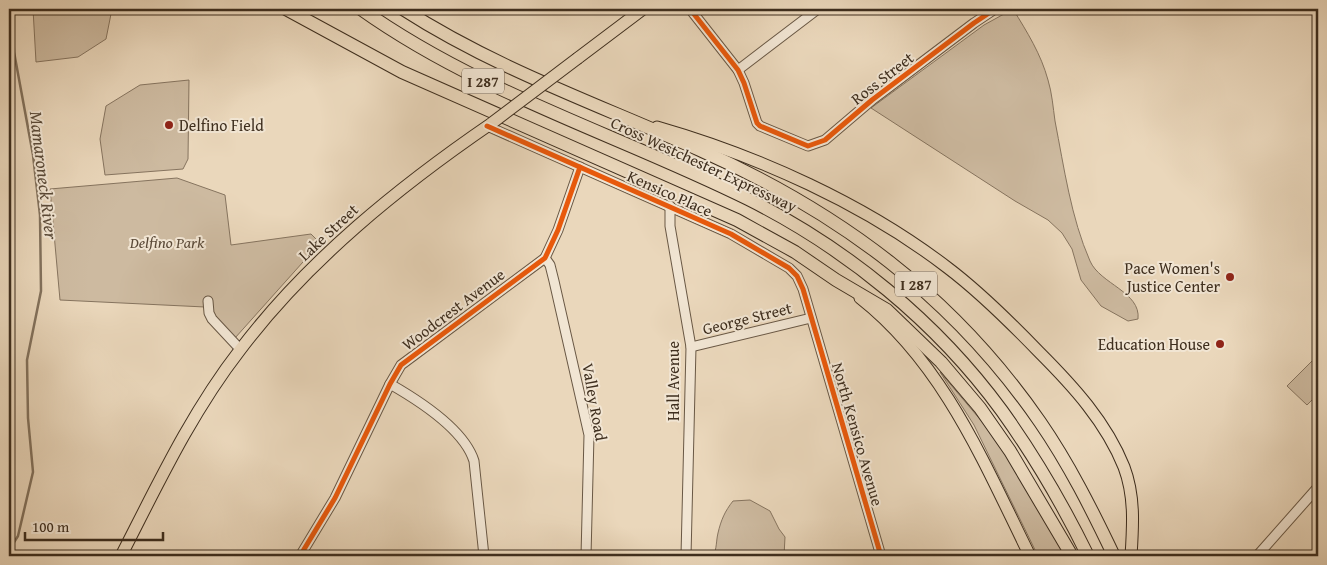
<svg xmlns="http://www.w3.org/2000/svg" width="1327" height="565" font-family="'Gentium Book Plus',serif">
<rect width="100%" height="100%" fill="#ead7bb"/>
<filter id="stains"><feTurbulence type="fractalNoise" baseFrequency=".004" numOctaves="4"/><feColorMatrix values="0 0 0 0 .2 0 0 0 0 .09 0 0 0 0 .02 0 0 0 .5 -.17"/></filter>
<radialGradient id="worn" r=".72"><stop offset=".6" stop-color="#630" stop-opacity="0"/><stop offset="1" stop-color="#630" stop-opacity=".3"/></radialGradient>
<g fill="#cdbaa0" stroke="#86745f">
<polygon points="33,9 112,9 106,39 78,57 36,62"/>
<path d="M 1013,9 C 1027,32 1041,54 1048,80 C 1052,93 1053,107 1055,121 C 1064,167 1071,218 1090,261 C 1100,284 1141,292 1138,319 L 1128,321 L 1101,306 L 1081,280 L 1072,249 L 1062,233 L 1048,220 L 1015,201 L 871,108 L 984,25 Z"/>
<polygon points="189,80 188,159 183,169 105,175 100,139 106,106 140,85"/>
<polygon points="177,178 225,195 231,245 311,234 320,243 235,338 205,307 60,300 50,189"/>
<polygon points="1318,355 1318,394 1307,405 1287,386"/>
<polygon points="940,372 989,430 1020,477 1065,556 1038,556 974,425"/>
<path d="M 750,500 L 770,511 L 779,529 L 785,537 L 784,556 L 713,556 C 717,549 716,541 718,533 C 721,520 725,511 733,501 Z"/>
</g>
<g fill="none" stroke-linecap="round" stroke-linejoin="round">
<polyline stroke="#82715c" stroke-width="2.5" points="9,550 18,536 33,472 28,418 27,360 41,291 40,215 33,155 14,52 12,9"/>
<defs>
<g id="minor">
<polyline points="690,9 738,70 744,83 757,123 760,126 808,146 825,140 872,100 974,23 995,9"/>
<polyline points="738,70 818,9"/>
<polyline points="487,126 731,234 789,268 797,276 803,289 881,556"/>
<polyline points="670,206 670,226 691,347 686,556"/>
<polyline points="545,258 550,265 554,281 589,435 586,556"/>
<polyline points="208,301 209,313 212,319 240,349"/>
<polyline points="691,347 811,318"/>
<path d="M 390,384 C 418,400 464,429 474,461 L 484,556"/>
<polyline points="300,556 335,498 390,384 401,365 545,258 558,230 580,167"/>
<polyline points="1257,556 1318,487"/>
</g>
<g id="major">
<polyline points="578,58 643,9"/>
<path d="M 657,127 C 758,156 865,204 948,268 C 981,293 1010,322 1039,352 C 1073,386 1106,422 1124,467 C 1135,496 1133,526 1131,556"/>
<path d="M 860,298 C 944,364 984,463 1030,556"/>
<path d="M 121,556 C 157,486 191,413 240,350 C 308,260 400,186 492,123"/>
</g>
<g id="highway">
<polyline points="286,9 402,72 737,220 795,252 836,280 887,310 941,362 980,408 1010,451 1072,556"/>
<path d="M 361,9 C 479,93 619,135 748,199 C 846,248 937,322 1002,411 C 1035,457 1063,505 1088,556"/>
<path d="M 403,9 C 496,69 600,105 700,150 C 839,212 953,296 1040,422 C 1069,464 1092,510 1114,556"/>
</g>
</defs>
<use href="#minor" stroke="#695845" stroke-width="11"/>
<use href="#major" stroke="#3e2e1e" stroke-width="13"/>
<use href="#highway" stroke="#3e2e1e" stroke-width="14"/>
<use href="#minor" stroke="#f1e5d3" stroke-width="9"/>
<use href="#major" stroke="#ead7bb" stroke-width="11"/>
<use href="#highway" stroke="#ead7bb" stroke-width="12"/>
<defs>
<polyline id="major-bridge" points="492,123 578,58"/>
</defs>
<use href="#major-bridge" stroke="#3e2e1e" stroke-width="13" stroke-linecap="butt"/>
<use href="#major-bridge" stroke="#ead7bb" stroke-width="11"/>
<defs>
<g id="cycleway">
<polyline points="690,9 738,70 744,83 757,123 760,126 808,146 825,140 872,100 974,23 995,9"/>
<polyline points="487,126 731,234 789,268 797,276 803,289 881,556"/>
<polyline points="300,556 335,498 390,384 401,365 545,258 558,230 580,167"/>
</g>
</defs>
<use href="#cycleway" stroke="#f1e5d3" stroke-width="8"/>
<use href="#cycleway" stroke="#e8590c" stroke-width="5"/>
</g>
<g fill="#8f2418" stroke="#f1e5d3" stroke-width="2">
<circle cx="169" cy="125" r="5"/>
<circle cx="1230" cy="277" r="5"/>
<circle cx="1220" cy="344" r="5"/>
</g>
<g text-anchor="middle" dominant-baseline="central" stroke-width="4" stroke-linejoin="round" paint-order="stroke">
<g fill="#f1e5d3" stroke="#746554" stroke-width="1">
<rect x="462" y="68.5" width="42" height="25" rx="4"/>
<rect x="895" y="271.5" width="42" height="25" rx="4"/>
</g>
<g font-size="15" font-weight="bold" fill="#3e2e1e">
<text x="483" y="81">I 287</text>
<text x="916" y="284">I 287</text>
</g>
<g font-size="16" fill="#3e2e1e" stroke="#f1e5d3">
<text transform="translate(882 78) rotate(-38)">Ross Street</text>
<text transform="translate(704 164) rotate(25)">Cross Westchester Expressway</text>
<text transform="translate(670 193) rotate(24)">Kensico Place</text>
<text transform="translate(328 232) rotate(-43)">Lake Street</text>
<text transform="translate(453 309) rotate(-37)">Woodcrest Avenue</text>
<text transform="translate(747 318) rotate(-14)">George Street</text>
<text transform="translate(673 381) rotate(-90)">Hall Avenue</text>
<text transform="translate(595 402) rotate(80)">Valley Road</text>
<text transform="translate(858 434) rotate(74)">North Kensico Avenue</text>
</g>
<g font-size="16" fill="#3e2e1e" stroke="#f1e5d3" text-anchor="end">
<text x="179" y="125" text-anchor="start">Delfino Field</text>
<text x="1220" y="268">Pace Women's<tspan x="1220" dy="18">Justice Center</tspan></text>
<text x="1210" y="344">Education House</text>
</g>
<g font-size="16" font-style="italic" fill="#5b4a38" stroke="#f1e5d3">
<text x="167" y="242">Delfino Park</text>
</g>
<g font-size="18" font-style="italic" fill="#5a4a38" stroke="#f1e5d3">
<text transform="translate(44 175) rotate(83)">Mamaroneck River</text>
</g>
</g>
<rect width="1327" height="565" fill="none" stroke="#ead7bb" stroke-width="30"/>
<rect x="10" y="10" width="1307" height="545" fill="none" stroke="#3e2e1e" stroke-width="2.5"/>
<rect x="15" y="15" width="1297" height="535" fill="none" stroke="#3e2e1e"/>
<path d="M25 532v8h138v-8" fill="none" stroke="#3e2e1e" stroke-width="2.5"/>
<text x="32" y="532" font-size="15" fill="#3e2e1e" stroke="#f1e5d3" stroke-width="4" paint-order="stroke">100 m</text>
<rect width="100%" height="100%" filter="url(#stains)"/>
<rect width="100%" height="100%" fill="url(#worn)"/>
</svg>
